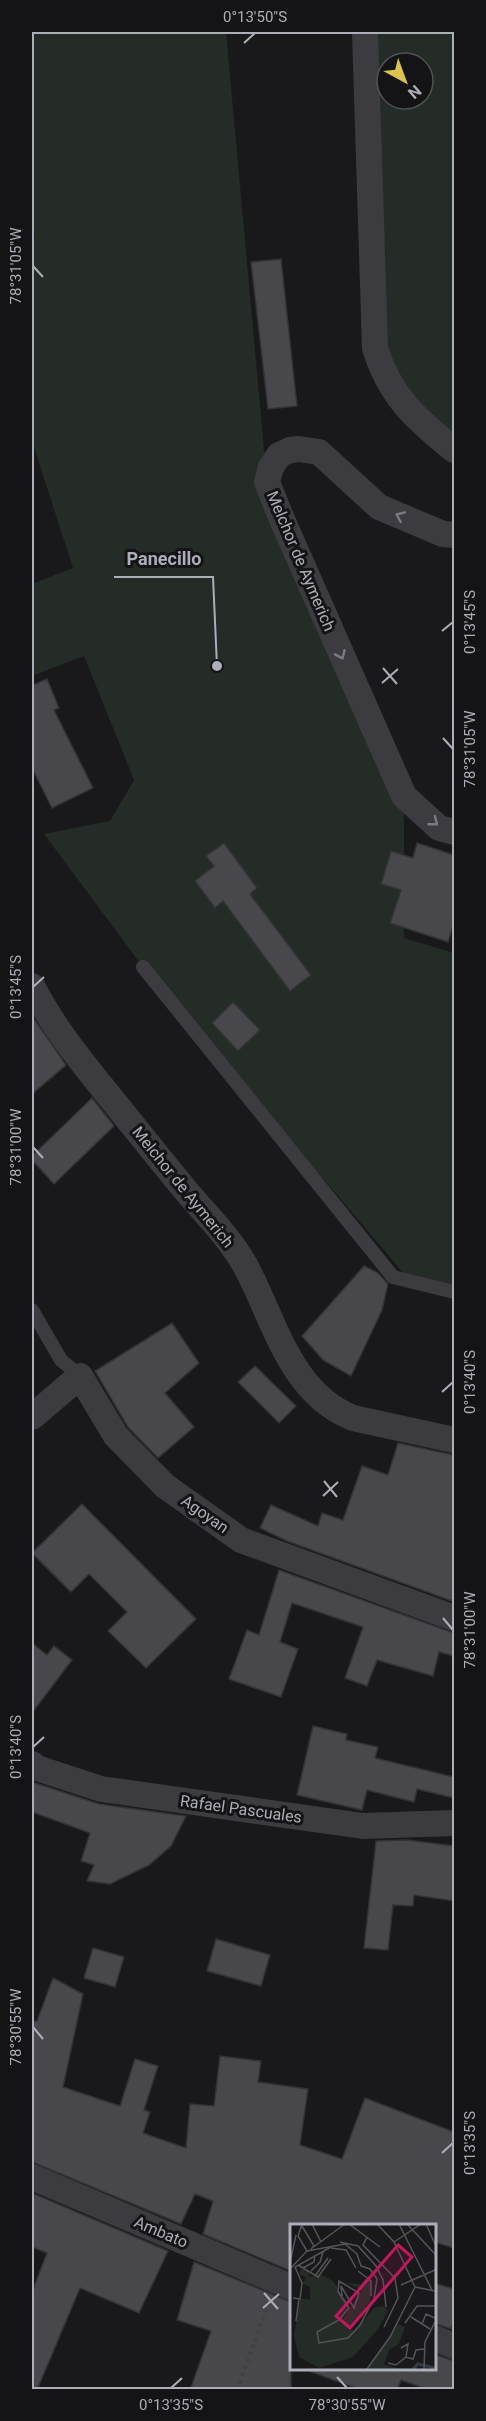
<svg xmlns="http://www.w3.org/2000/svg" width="486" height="2421" font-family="Roboto,sans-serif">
<rect width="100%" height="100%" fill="#19181a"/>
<g fill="#252b27" fill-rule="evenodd">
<polygon points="32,32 226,32 267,482 404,796 404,938 454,953 454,1287 406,1276 143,967 44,834 110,821 134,780 84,656 32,676 32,584 73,568 32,441 32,250 35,235 32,219"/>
<path d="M 365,32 L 454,32 L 454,446 L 382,370 ZM 387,63 L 423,63 L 423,99 L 387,99 Z"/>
</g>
<g fill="#48484c" stroke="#333336" stroke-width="1.5">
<polygon points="281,259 297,406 268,409 251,262"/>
<polygon points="47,679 59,708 54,710 93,788 52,808 32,768 32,685"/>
<polygon points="224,843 257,888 250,894 311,975 290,991 223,901 215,908 195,881 214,866 206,856"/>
<polygon points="417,843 454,855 454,922 448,942 390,923 401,890 381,884 391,851 413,858"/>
<polygon points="233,1002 260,1030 238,1051 212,1023"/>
<polygon points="32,1016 66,1065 32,1094"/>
<polygon points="92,1098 114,1126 54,1184 32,1160 32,1156"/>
<polygon points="364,1266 378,1273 388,1284 382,1310 351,1376 323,1360 302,1336"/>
<polygon points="172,1323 199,1363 165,1393 194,1427 158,1458 128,1427 95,1371"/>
<polygon points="255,1366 296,1406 279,1423 238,1382"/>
<polygon points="398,1443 454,1455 454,1595 452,1601 287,1541 260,1528 271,1505 318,1526 322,1513 343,1520 362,1466 388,1475"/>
<polygon points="82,1504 196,1619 146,1668 108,1631 127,1612 89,1574 71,1592 32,1553"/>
<polygon points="279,1570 454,1633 454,1656 439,1652 433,1676 377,1660 367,1686 345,1678 363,1627 292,1603 280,1642 298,1649 281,1697 229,1679 247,1630 259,1635"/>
<polygon points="32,1643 47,1655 54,1646 72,1660 32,1713"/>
<polygon points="313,1726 347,1734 346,1740 378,1747 375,1758 454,1777 454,1798 417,1789 414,1802 367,1790 362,1810 297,1795"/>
<polygon points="32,1782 99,1804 186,1816 171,1846 149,1865 110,1884 87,1881 94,1865 81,1861 90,1833 32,1812"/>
<polygon points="407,1840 454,1846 454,1901 414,1895 413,1906 393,1905 388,1950 364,1948 376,1841"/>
<polygon points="216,1939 270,1955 261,1986 207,1971"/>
<polygon points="93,1948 124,1957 115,1987 84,1978"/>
<polygon points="53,1978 83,1994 63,2087 120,2106 135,2059 158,2066 144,2110 150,2112 143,2133 186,2148 190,2104 214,2106 220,2056 261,2061 258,2082 308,2089 300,2145 342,2159 365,2098 454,2132 454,2248 434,2242 434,2226 291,2226 291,2271 203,2234 213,2201 195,2194 181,2224 32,2162 32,2021 37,2021"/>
<polygon points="32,2193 168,2251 139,2313 80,2288 37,2390 32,2390 32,2292 47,2253 32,2247"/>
<polygon points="194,2262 291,2302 291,2390 190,2390 211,2331 177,2320"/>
<polygon points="434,2283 454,2289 454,2319 451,2329 434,2323"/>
<polygon points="434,2354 454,2361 454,2390 429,2390 401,2380 397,2390 361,2390 309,2371 310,2368 434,2368"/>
</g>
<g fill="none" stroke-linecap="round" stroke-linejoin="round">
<polyline stroke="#404145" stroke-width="4" stroke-dasharray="3 4.5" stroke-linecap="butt" points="237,2390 269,2302"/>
<g stroke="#3c3c40" stroke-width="14">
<polyline points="143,967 393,1277 454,1292"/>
<polyline points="32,1310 61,1360 80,1376"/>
</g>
<g stroke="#3c3c40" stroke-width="26">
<path d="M 365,32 L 375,348 C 390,397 416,419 454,450"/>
<polyline points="454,535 443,534 379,507 319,452 299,449 290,450 279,455 271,467 267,482 281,517 404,796 439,828 454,832"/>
<path d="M 32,986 C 53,1027 81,1061 110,1097 C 136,1129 161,1161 187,1192 C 208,1217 230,1238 246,1267 C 275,1321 290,1393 353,1418 L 454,1440"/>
<polyline points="32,1417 80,1376 116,1436 165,1486 241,1540 454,1618"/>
<polyline points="32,1764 37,1768 101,1789 363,1826 454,1823"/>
<polyline points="32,2177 291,2287"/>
<polyline points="434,2338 454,2346"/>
</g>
</g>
<defs><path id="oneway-chevron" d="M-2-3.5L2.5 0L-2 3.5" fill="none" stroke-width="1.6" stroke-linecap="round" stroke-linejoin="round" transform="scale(1.5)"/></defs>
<g stroke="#7a7b82">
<use href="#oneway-chevron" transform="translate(400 516) rotate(-157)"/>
<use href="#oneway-chevron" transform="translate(341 655) rotate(66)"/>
<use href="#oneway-chevron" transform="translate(434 822) rotate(38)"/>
</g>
<path fill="none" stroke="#acaeb8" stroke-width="2" d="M 244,43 L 255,33M 33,266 L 43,277M 442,631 L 453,622M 383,668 L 397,684M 382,683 L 398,669M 443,738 L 453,749M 33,987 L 44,977M 33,1147 L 43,1158M 442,1392 L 453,1382M 324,1481 L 337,1497M 323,1496 L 338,1482M 443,1618 L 453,1630M 33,1747 L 44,1737M 33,2027 L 43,2039M 442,2153 L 453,2143M 264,2293 L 278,2309M 263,2308 L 279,2294M 337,2377 L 347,2388M 171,2388 L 182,2378"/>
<g text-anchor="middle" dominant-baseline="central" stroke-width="6" stroke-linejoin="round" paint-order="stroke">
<g font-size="16" fill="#acaeb8" stroke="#141315">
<text transform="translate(301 561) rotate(67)">Melchor de Aymerich</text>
<text transform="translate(183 1187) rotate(51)">Melchor de Aymerich</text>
<text transform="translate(205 1514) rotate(35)">Agoyan</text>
<text transform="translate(241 1809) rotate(8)">Rafael Pascuales</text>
<text transform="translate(161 2232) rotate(23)">Ambato</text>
</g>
</g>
<g transform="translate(290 2224)">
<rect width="146" height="146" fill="#19181a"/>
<path d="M 11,45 L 20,48 L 18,53 L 31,51 L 43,57 L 59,80 L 50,100 L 72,66 L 56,59 L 71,60 L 78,52 L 81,56 L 80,79 L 75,82 L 78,84 L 73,86 L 59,107 L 63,105 L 62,110 L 85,83 L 94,82 L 98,87 L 88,105 L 63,133 L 29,144 L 9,133 L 4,112 L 10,74 L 20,76 L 20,63 L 12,59 L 17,54 L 9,50 ZM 108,100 L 115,103 L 109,120 L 100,125 L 94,140 L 108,145 L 78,145 Z" fill="#252b27"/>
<path fill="none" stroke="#353b43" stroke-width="3" d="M 123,145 L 128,140 L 145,144"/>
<path fill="none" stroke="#545459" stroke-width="1.5" d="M 22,0 L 31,18M 59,0 L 90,23M 109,0 L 142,66M 117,0 L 145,30M 136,0 L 145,20M 12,2 L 24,22 L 21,25M 77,13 L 73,21 L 105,54 L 108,74 L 94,103M 50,18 L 68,22 L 86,42 L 93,56 L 96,83M 104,18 L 131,0M 22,24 L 55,0M 41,24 L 56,26 L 66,44M 17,27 L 55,20 L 67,30 L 71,42 L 80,45 L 87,55 L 84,75 L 70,101 L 58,114 L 29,119 L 27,108 L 49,96 L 59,84 L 48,68 L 49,57 L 69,69 L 64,84 L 51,62 L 52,72M 0,39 L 6,11M 8,41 L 28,53 L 41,35M 13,44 L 24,38 L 25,31M 0,45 L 17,27 L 8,12 L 12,0M 21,47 L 30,38 L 33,28M 68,47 L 81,57 L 81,72M 25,52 L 38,34M 111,61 L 145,46M 125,63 L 145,67M 3,74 L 10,75 L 12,59 L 5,43 L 41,23M 121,93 L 140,105M 6,97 L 9,75M 115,99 L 127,82 L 145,82M 132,100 L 136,90 L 145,94M 111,124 L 118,120 L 116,133M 98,139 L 106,141 L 116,133 L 123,135 L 126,126 L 134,125M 77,145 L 100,113 L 125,63 L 104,18 L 87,0M 134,145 L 135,118 L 145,98"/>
<path fill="#c2185b" fill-opacity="0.15" stroke="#c2185b" stroke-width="3" d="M 108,21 L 122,33 L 60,104 L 46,92 Z"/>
<rect width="146" height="146" fill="none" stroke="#acaeb8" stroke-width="3"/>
</g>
<path fill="none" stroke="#acaeb8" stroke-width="2" d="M217 666L213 577H114"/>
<circle fill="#acaeb8" stroke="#141315" stroke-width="2" cx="217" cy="666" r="6"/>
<g font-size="18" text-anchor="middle" font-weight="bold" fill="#acaeb8" stroke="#141315" stroke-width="6" stroke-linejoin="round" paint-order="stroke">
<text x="164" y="565">Panecillo</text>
</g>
<rect width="486" height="2421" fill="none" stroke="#141315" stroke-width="66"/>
<g transform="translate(405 81) rotate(139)"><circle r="28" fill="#141315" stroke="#515156" stroke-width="1.5"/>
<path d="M0-4.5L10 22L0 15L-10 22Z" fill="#dbc34f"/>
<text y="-9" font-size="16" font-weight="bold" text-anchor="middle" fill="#acaeb8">N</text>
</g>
<rect x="33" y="33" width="420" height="2355" fill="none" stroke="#acaeb8" stroke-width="2"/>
<g font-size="15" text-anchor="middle" fill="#acaeb8">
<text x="255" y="22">0°13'50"S</text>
<text transform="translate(16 266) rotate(-90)" y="5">78°31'05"W</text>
<text transform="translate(470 622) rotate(-90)" y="5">0°13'45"S</text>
<text transform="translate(470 749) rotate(-90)" y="5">78°31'05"W</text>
<text transform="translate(16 987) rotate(-90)" y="5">0°13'45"S</text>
<text transform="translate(16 1147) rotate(-90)" y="5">78°31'00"W</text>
<text transform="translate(470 1382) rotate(-90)" y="5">0°13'40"S</text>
<text transform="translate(470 1630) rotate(-90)" y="5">78°31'00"W</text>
<text transform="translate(16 1747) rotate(-90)" y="5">0°13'40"S</text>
<text transform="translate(16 2027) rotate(-90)" y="5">78°30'55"W</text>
<text transform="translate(470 2143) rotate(-90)" y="5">0°13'35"S</text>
<text x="171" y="2410">0°13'35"S</text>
<text x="347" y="2410">78°30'55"W</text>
</g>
</svg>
